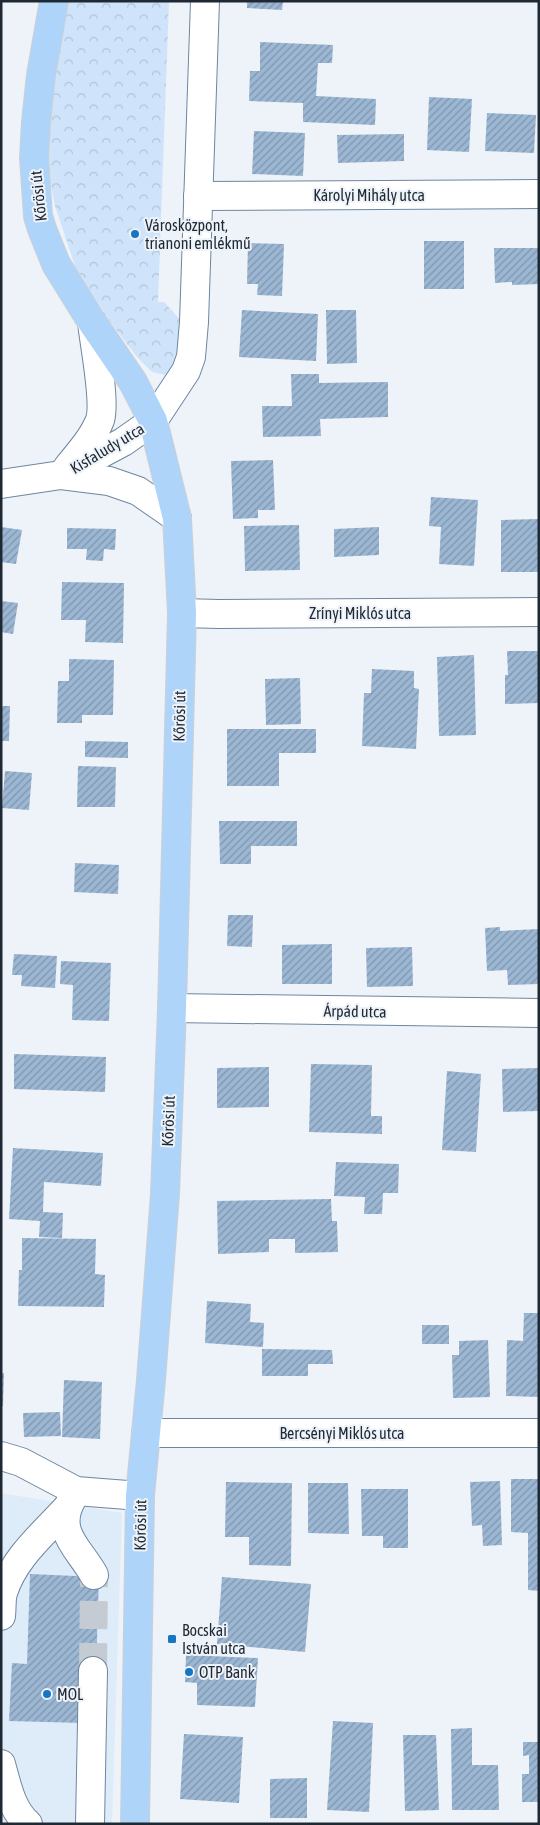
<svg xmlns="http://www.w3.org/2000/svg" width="540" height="1825" font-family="'Asap Condensed',sans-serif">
<defs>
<pattern id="park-crowns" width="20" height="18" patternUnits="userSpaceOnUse" patternTransform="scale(1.25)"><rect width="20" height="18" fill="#cfe4fa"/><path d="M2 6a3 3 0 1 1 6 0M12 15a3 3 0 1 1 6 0" fill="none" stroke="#b1c4d7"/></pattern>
<pattern id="building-hatch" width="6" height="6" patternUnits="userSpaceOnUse" patternTransform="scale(1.25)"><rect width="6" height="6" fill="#9cb7d3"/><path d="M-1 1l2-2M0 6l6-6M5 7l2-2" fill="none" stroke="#7f95ac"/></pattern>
</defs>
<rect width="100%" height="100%" fill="#eef3f9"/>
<polygon fill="#deecfa" points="1,1493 122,1513 112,1824 1,1824"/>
<polygon fill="url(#park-crowns)" points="65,1 169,1 158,302 164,302 184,324 178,368 165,375 152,372 137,357 111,323 75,266 55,206 48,171 47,126"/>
<g fill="url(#building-hatch)">
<polygon points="247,1 283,1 282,10 247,8"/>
<polygon points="260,42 333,45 332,63 318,63 316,96 376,99 375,125 303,122 303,103 249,101 250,71 260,71"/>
<polygon points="429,97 472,99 469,152 427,150"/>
<polygon points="487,113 536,115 534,153 485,151"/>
<polygon points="254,131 305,133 303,176 252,174"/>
<polygon points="404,134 404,161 338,163 337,135"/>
<rect x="424" y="241" width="40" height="48"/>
<polygon points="248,243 284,244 282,296 257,295 258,284 247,284"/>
<polygon points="494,248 539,248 539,284 512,285 512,282 495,283"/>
<polygon points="242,310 318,314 316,361 239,357"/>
<polygon points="326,310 356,310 357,363 327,364"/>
<polygon points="291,374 319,374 319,383 388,382 388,417 320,419 321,436 263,437 262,406 292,406"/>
<polygon points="273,460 275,510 258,510 258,518 233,519 231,461"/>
<polygon points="431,497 478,500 474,566 439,564 441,527 429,526"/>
<polygon points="539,519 539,572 501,572 501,520"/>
<polygon points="299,525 300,570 245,571 244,526"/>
<polygon points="1,527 22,530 16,564 1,562"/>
<polygon points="379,527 379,555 334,557 334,529"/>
<polygon points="67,528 116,529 115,550 104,549 103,561 86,560 87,549 67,549"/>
<polygon points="62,582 124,583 123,643 85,642 86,620 61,620"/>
<polygon points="1,601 18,603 13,634 1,632"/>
<polygon points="507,651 539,651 539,703 505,704 505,675 508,675"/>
<polygon points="474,655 476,735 439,736 437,657"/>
<polygon points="69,659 114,660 113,715 82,715 82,723 57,723 58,681 69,681"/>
<polygon points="372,669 414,671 414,688 419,689 416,749 362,746 364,693 371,693"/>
<polygon points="300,678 301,724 266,725 265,679"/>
<polygon points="1,706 10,706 9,741 1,741"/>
<polygon points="227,729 316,729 316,753 279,753 279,786 227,786"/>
<polygon points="85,741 128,742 128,758 85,757"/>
<polygon points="78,766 116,767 115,807 77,807"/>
<polygon points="5,771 32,773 29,810 2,808"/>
<polygon points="219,821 297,821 297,846 251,846 251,864 220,864"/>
<polygon points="75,863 119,865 118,894 74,892"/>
<polygon points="228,915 253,915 252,947 227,946"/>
<polygon points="500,927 500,931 539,929 539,984 508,985 507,970 487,971 485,928"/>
<polygon points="332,944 332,984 282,984 282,945"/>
<polygon points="412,947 413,986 367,987 366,948"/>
<polygon points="14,954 57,956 55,988 21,986 22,975 12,975"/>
<polygon points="61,961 111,963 109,1021 72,1020 73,985 60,984"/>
<polygon points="14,1054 106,1057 105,1092 14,1089"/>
<polygon points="311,1064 372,1065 371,1116 382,1116 382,1134 309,1132"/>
<polygon points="269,1067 269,1107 217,1108 217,1068"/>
<polygon points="539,1068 539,1111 503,1112 502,1069"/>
<polygon points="447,1071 481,1074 476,1152 442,1150"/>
<polygon points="13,1148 103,1153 101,1186 44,1182 43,1212 63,1213 62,1238 39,1237 40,1221 9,1219"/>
<polygon points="336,1162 399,1164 398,1193 383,1193 382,1214 364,1214 365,1197 334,1196"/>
<polygon points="331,1199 332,1221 337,1221 338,1252 295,1253 295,1239 269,1239 269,1252 218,1254 217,1201"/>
<polygon points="22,1238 96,1239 95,1274 105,1275 104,1307 18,1306 19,1270 22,1270"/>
<polygon points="207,1301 251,1304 250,1322 264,1323 263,1347 205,1343"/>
<polygon points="524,1313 539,1313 539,1397 506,1396 507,1340 523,1341"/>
<rect x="422" y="1325" width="27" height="19"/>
<polygon points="488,1340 490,1397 453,1398 452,1355 459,1355 459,1341"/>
<polygon points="262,1349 332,1350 333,1364 308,1364 308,1376 262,1376"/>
<polygon points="1,1373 4,1373 3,1406 1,1406"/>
<polygon points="64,1380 102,1382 100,1439 62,1437"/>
<polygon points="60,1412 61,1436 24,1437 23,1413"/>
<polygon points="511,1479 539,1479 539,1591 528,1590 528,1533 511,1532"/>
<polygon points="500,1481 502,1545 483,1546 482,1525 472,1526 470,1482"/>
<polygon points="226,1482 292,1483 291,1566 249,1565 249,1537 225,1537"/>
<polygon points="308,1483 348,1483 349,1534 308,1533"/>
<polygon points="361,1489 408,1489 408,1548 383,1548 383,1536 362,1536"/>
<polygon points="30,1574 99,1577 96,1670 83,1723 9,1721 12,1663 27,1664"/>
<polygon points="222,1577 311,1584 305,1652 217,1644"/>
<polygon points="186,1655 258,1658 255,1707 197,1705 197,1683 185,1682"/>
<polygon points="333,1721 373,1723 369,1812 327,1810"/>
<polygon points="472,1728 472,1765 498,1765 499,1810 452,1810 451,1729"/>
<polygon points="184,1734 243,1737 239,1803 180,1799"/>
<polygon points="403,1735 436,1735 439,1810 405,1811"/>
<polygon points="523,1742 539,1742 539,1802 522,1802 522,1774 529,1774 529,1755 523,1756"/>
<polygon points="307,1778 307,1818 270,1818 270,1779"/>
</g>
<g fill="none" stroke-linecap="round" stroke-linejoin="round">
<polyline stroke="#c5cbd2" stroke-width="28" stroke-dasharray="28 14" stroke-linecap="butt" points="93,1671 94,1575"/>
<defs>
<g id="minor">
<polyline points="198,196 539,194"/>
<path d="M 67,468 C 79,453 93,438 100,420 C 106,401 94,344 92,322"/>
<polyline points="61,475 109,481 138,491 177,518"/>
<polyline points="1,484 61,475 123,442 153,421 186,371 191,357 194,322 205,1"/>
<polyline points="182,613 219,614 539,612"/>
<polyline points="172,1008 539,1013"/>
<polyline points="146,1433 539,1433"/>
<polyline points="1,1456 21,1462 76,1491 140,1496"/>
<path d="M 72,1499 C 53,1532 80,1549 94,1575"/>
<path d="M 1,1616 C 2,1608 1,1600 3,1593 C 13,1559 43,1534 66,1509"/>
<path d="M 1,1764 C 7,1785 11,1809 28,1824"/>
<polyline points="90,1824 93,1671"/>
</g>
<polyline id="major" points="54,1 41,75 36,122 34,158 38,216 42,229 56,264 92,322 133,382 153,421 177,518 182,613 172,1008 165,1194 151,1380 140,1496 135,1824"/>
</defs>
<use href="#minor" stroke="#6d86a0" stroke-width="30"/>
<use href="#major" stroke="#ced0d2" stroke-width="30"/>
<use href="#minor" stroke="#fff" stroke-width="28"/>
<use href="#major" stroke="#aed4fa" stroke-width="28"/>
</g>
<g fill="#1676c2" stroke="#eef3f9" stroke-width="2">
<circle cx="135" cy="234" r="5"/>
<rect x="167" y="1634" width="10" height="10" rx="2.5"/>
<circle cx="189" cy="1672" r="5"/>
<circle cx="47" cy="1694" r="5"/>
</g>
<g text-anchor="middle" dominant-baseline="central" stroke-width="4" stroke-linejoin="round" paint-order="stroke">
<g font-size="16" fill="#1f2934" stroke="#eef3f9">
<text x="369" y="195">Károlyi Mihály utca</text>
<text transform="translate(38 196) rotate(-96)">Kőrösi út</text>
<text transform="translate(107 448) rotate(-31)">Kisfaludy utca</text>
<text x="360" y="613">Zrínyi Miklós utca</text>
<text transform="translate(179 716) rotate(-89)">Kőrösi út</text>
<text transform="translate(355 1011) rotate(1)">Árpád utca</text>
<text transform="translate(168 1121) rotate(-88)">Kőrösi út</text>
<text x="342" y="1433">Bercsényi Miklós utca</text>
<text transform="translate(140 1525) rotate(-89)">Kőrösi út</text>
</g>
<g font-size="16" fill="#1f2934" stroke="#eef3f9" text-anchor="start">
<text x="145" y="225">Városközpont,<tspan x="145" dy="18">trianoni emlékmű</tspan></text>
<text x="182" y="1630">Bocskai<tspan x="182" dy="18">István utca</tspan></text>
<text x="199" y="1672">OTP Bank</text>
<text x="57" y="1694">MOL</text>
</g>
</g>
<rect width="540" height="1825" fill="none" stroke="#1f2934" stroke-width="5"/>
</svg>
